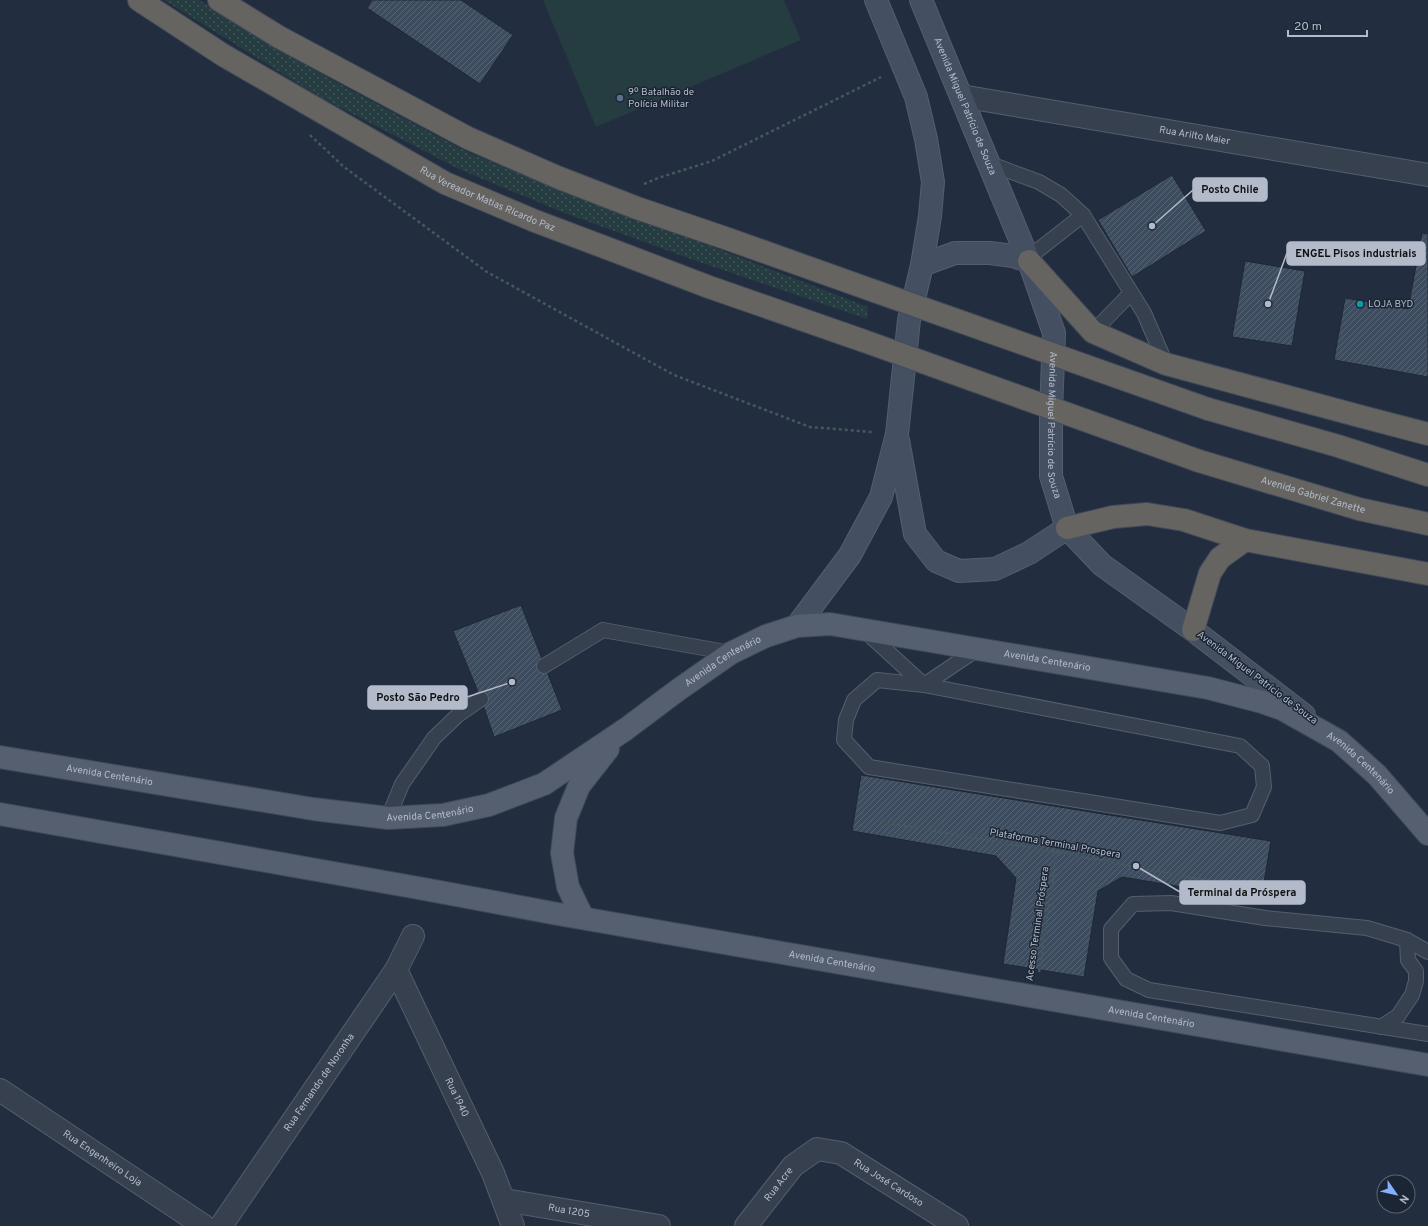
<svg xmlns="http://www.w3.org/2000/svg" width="1428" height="1226" font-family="Overpass,sans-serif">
<defs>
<pattern id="grass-dots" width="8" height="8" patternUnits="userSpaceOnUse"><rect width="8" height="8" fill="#253c40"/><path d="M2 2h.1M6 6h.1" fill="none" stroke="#42565a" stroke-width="1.8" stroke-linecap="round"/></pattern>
<pattern id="building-hatch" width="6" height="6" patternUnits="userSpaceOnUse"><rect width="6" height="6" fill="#3e4c5f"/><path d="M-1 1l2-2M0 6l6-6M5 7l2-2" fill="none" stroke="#586475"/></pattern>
</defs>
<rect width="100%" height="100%" fill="#222e3f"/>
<polygon fill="url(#grass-dots)" points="164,0 199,0 330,79 469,153 561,190 703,243 868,307 867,319 691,259 562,212 461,170 320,97"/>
<polygon fill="#253c40" points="543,0 784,0 801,40 596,127"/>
<g fill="url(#building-hatch)" stroke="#1e2736">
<polygon points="372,0 461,0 513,35 480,84 367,8"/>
<polygon points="1172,175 1206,231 1132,277 1098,220"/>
<polygon points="1422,233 1428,234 1428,377 1334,360 1345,298 1408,309"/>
<polygon points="1245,261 1305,271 1292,346 1232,337"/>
<polygon points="521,605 562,710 494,737 481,699 453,631"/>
<polygon points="861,775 1271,841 1261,900 1122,877 1098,891 1084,977 1003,964 1016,878 996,856 852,831"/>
</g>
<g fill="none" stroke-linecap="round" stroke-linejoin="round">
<defs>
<g id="service">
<polyline points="988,163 1039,182 1061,195 1083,215 1144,313 1166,364"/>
<polyline points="1029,261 1037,251 1083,215"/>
<polyline points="1093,332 1131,293"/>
<polyline points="865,631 924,685 1240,746 1262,766 1264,787 1252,815 1220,823 869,767 844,740 846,720 854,700 877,680 924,685 976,650"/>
<polyline points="544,666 603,630 731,653"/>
<polyline points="388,818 402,784 434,738 458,715 481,699"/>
<polyline points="1428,952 1407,940 1367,928 1265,918 1171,903 1133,904 1111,929 1111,958 1126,979 1149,990 1428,1034"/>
<polyline points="1381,1027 1398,1016 1412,995 1416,981 1416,971 1408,960 1407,940"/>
</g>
<g id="minor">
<path id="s1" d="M 961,96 L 1428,175"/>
<path id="s2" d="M 396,970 L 493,1173 L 513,1226"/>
<path id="s3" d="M 0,1090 L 204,1226"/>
<path id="s4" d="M 504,1200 L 659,1226"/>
<path id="s5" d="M 221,1226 L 396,970 L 413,936"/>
<path id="s6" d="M 746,1226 L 793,1166 L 817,1149 L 841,1153 L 957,1226"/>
</g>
<g id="secondary">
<path id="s7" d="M 921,0 L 1029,261 L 1054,333 L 1051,412 L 1051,476 L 1067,528 L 1102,565 L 1193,630 L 1304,715"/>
<polyline points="922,265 955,253 990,253 1013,256 1029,261"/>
<polyline points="898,440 915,534 936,561 959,571 995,569 1029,553 1067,528"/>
<polyline points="797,626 850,555 881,497 897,434 909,320 922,265 930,216 933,182 926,139 916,97 876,0"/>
</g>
<g id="primary">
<path id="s8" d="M 0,757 L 313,809 L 388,818 L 443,815 L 489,805 L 544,784 L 626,729 L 678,690 L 731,653 L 766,636 L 797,626 L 830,624 L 1208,688 L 1262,702 L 1282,709 L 1339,741 L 1377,775 L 1428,834"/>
<path id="s9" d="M 0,814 L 424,889 L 558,914 L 1428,1065"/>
<polyline points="583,918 568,887 562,853 566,818 579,786 608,749"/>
</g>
<g id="trunk">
<path id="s10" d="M 139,0 L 223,55 L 445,183 L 535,221 L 612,250 L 709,287 L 864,341"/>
<polyline points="219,0 279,37 468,138 557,177 637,208 728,239 877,292"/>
<polyline points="1029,261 1093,332 1166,364 1363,417 1428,434"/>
<polyline points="1208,409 1338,446 1428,475"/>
<path id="s11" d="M 1199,461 L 1359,509 L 1428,524"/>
<polyline points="1067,528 1113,517 1147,514 1184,520 1245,540 1428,574"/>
<polyline points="1193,630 1210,573 1220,558 1245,540"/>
</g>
</defs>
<use href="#service" stroke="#555e6d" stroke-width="16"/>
<use href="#minor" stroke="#555e6d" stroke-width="24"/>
<use href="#secondary" stroke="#555e6d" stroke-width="24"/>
<use href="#primary" stroke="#404958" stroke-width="24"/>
<use href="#trunk" stroke="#424b5a" stroke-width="24"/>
<g stroke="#43595d" stroke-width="2.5" stroke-dasharray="3 3" stroke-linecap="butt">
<polyline points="310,135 344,167 487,272 674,375 810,427 872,432"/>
<polyline points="644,184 658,178 712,161 881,77"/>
<polyline points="880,822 1057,852 1251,889"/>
<polyline points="1039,972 1057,852"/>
</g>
<use href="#service" stroke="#37404f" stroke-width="14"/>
<use href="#minor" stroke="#37404f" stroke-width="22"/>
<use href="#secondary" stroke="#444f62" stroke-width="22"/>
<use href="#primary" stroke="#555f6f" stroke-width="22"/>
<use href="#trunk" stroke="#666461" stroke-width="22"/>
<defs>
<g id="trunk-bridge">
<polyline points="877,292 1208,409"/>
<polyline points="864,341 1199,461"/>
</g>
</defs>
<use href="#trunk-bridge" stroke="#424b5a" stroke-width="24" stroke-linecap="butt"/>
<use href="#trunk-bridge" stroke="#666461" stroke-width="22"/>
</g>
<circle fill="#5c6f8a" stroke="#1c2534" stroke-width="1.5" cx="620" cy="98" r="4"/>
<circle fill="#0f9aa8" stroke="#1c2534" stroke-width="1.5" cx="1360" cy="304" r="4"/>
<g text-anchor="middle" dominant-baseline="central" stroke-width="3" stroke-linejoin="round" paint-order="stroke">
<g font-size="10" fill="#b3bbca" stroke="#1c2534" text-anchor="start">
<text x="628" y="92">9º Batalhão de<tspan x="628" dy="12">Polícia Militar</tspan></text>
<text x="1368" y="304">LOJA BYD</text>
</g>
<g font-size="10" fill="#b3bbca" stroke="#1c2534">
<text stroke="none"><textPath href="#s7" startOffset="115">Avenida Miguel Patrício de Souza</textPath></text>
<text stroke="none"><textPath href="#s1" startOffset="237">Rua Arilto Maier</textPath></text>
<text stroke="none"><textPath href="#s10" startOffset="402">Rua Vereador Matias Ricardo Paz</textPath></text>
<text stroke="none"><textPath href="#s7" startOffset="451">Avenida Miguel Patrício de Souza</textPath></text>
<text stroke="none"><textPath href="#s11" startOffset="119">Avenida Gabriel Zanette</textPath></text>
<text stroke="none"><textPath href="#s8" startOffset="771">Avenida Centenário</textPath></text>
<text stroke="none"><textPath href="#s8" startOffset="1107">Avenida Centenário</textPath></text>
<text transform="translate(1257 678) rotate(37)">Avenida Miguel Patrício de Souza</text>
<text stroke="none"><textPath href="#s8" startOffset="1443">Avenida Centenário</textPath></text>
<text stroke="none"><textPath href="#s8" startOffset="111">Avenida Centenário</textPath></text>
<text stroke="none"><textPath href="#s8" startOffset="435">Avenida Centenário</textPath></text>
<text transform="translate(1055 844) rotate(10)">Plataforma Terminal Prospera</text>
<text transform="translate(1038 924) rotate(-82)">Acesso Terminal Próspera</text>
<text stroke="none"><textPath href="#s9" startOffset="845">Avenida Centenário</textPath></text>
<text stroke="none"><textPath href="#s9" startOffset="1169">Avenida Centenário</textPath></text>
<text stroke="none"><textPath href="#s5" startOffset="174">Rua Fernando de Noronha</textPath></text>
<text stroke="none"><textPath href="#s2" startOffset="141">Rua 1940</textPath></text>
<text stroke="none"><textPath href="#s3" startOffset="123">Rua Engenheiro Loja</textPath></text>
<text stroke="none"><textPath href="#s6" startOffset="186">Rua José Cardoso</textPath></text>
<text stroke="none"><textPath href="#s6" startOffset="53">Rua Acre</textPath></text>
<text stroke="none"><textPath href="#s4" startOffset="66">Rua 1205</textPath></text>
</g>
</g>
<path fill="none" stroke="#b3bbca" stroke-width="1.5" d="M1152 226L1193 190M1268 304L1287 253M512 682L467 697M1136 866L1180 892"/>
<g fill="#b3bbca" stroke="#1c2534" stroke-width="1.5">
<circle cx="1152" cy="226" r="4"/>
<circle cx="1268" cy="304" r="4"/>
<circle cx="512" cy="682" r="4"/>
<circle cx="1136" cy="866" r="4"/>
</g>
<g fill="#b3bbca" stroke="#b3bbca" stroke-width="1.5">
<rect x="1193" y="178" width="74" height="23" rx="4"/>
<rect x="1287" y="242" width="138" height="23" rx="4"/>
<rect x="368" y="686" width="99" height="23" rx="4"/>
<rect x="1180" y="881" width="125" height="23" rx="4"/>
</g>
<g font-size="11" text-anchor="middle" font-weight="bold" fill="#111">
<text x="1230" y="193">Posto Chile</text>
<text x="1356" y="257">ENGEL Pisos industriais</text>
<text x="418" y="701">Posto São Pedro</text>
<text x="1242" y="896">Terminal da Próspera</text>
</g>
<g transform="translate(1396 1194) rotate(124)"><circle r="19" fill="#1c2534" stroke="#586170"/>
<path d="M0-3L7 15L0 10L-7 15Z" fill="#84affe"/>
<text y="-6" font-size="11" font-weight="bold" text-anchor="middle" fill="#b3bbca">N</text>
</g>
<path d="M1288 30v6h79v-6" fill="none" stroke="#b3bbca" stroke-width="2"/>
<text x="1294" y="30" font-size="12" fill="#b3bbca" stroke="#1c2534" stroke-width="3" paint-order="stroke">20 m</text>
</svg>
